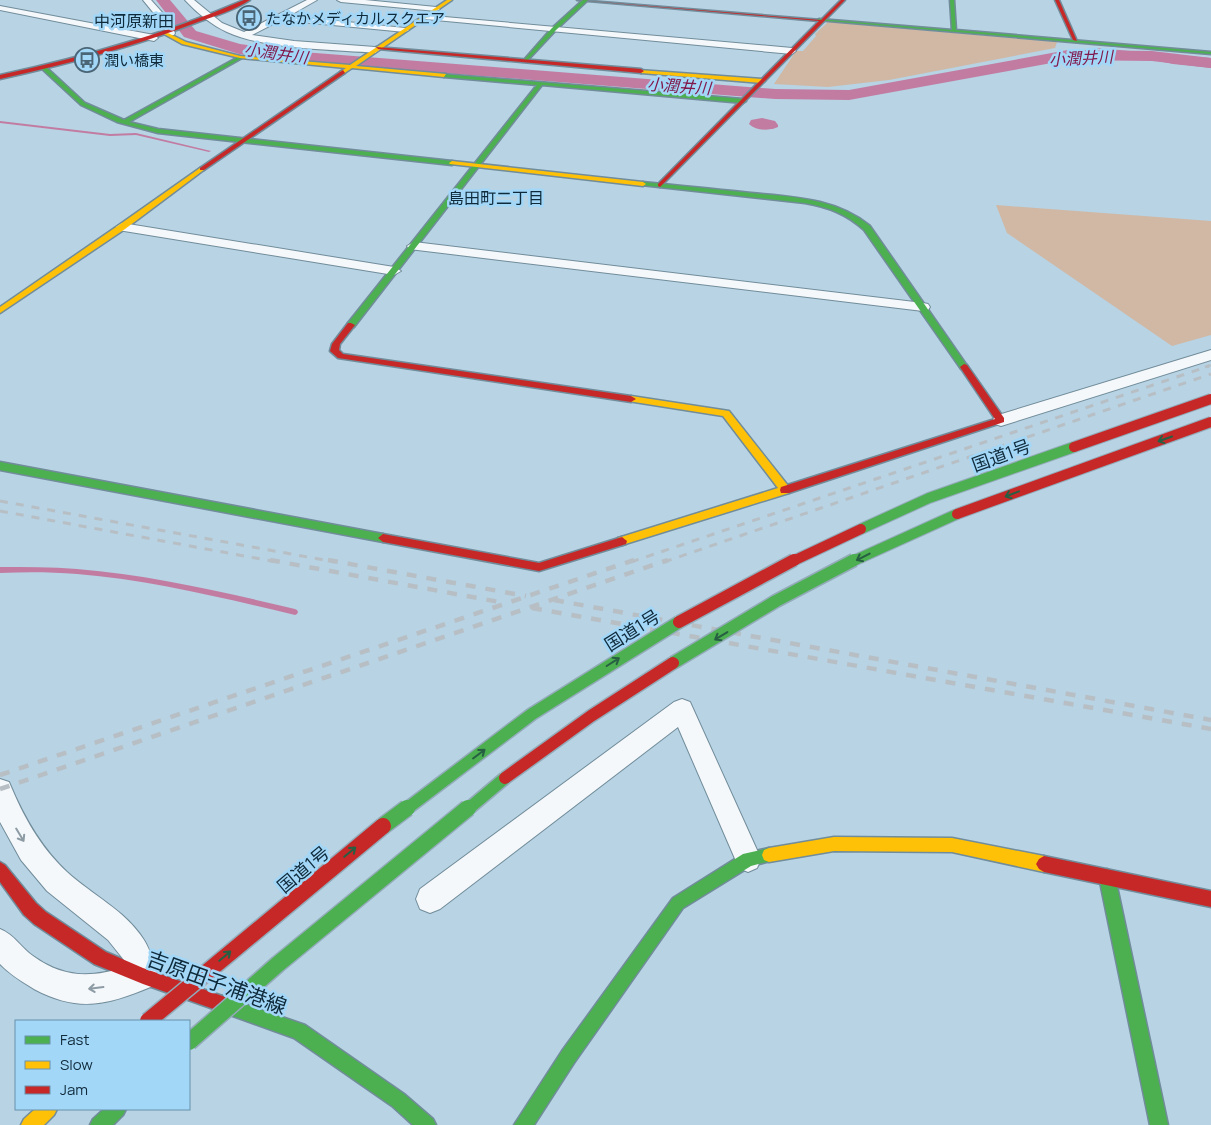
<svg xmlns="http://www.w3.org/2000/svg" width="1211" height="1125" font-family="Manrope,'Noto Sans JP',sans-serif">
<rect width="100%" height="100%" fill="#b7d3e4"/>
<g fill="#d0b8a5">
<polygon points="828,22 1057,42 1055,48 889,80 828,87 774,84 796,51 803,51 816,36 815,34"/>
<polygon points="996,205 1211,221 1211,335 1172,346 1007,233"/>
</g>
<g fill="#c27ca2">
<polygon points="1095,48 1211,58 1211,68 1173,64"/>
<path d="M 762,118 L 775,121 L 778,125 L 778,127 C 768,131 756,131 749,124 L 751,120 Z"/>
</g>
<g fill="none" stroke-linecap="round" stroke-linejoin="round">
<g fill="#c27ca2" fill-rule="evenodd">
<polygon points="0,121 110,134 136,133 211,151 209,152 136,135 110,136 0,123"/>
<path d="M 0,567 C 26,567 51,567 77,569 C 151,575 223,592 295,609 L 297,610 L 298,612 L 297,614 L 295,615 C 223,598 151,580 77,574 C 51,572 26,572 0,573 Z"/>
</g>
<polygon fill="#c27ca2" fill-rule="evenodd" points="156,0 170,0 196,31 240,44 290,51 775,89 849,90 1068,50 1152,51 1211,58 1211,68 1152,61 1068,60 849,100 775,99 290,61 239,54 184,37"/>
<defs>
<g id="street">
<polygon points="143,0 151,0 168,19 175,33 174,35 168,35 161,22"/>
<path d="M 185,0 L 194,0 L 222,23 L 244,32 L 307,0 L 317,0 L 289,16 L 405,28 L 409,30 L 405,32 L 281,20 L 252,35 L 294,41 L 375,47 L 379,50 L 375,53 C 331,49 267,50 227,32 C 212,25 197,13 185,0 Z"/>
<polygon points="337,0 365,0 436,7 440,9 436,11 341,2"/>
<polygon points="0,6 154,35 158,38 154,41 0,10"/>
<polygon points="422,15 792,48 796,51 792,54 425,19 421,17"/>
<polygon points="122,223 394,267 401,271 394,275 118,230 116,227"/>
<polygon points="414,242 923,303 928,304 930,307 928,310 923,311 409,249 407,246"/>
<polygon points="1211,350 1211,360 1001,426 995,424 993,420 995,416"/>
<polygon points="682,699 690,702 757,850 761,859 757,868 748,872 739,868 678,727 440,909 430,913 420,909 416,899 420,889 674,702"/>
<path d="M 0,779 L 9,782 C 23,816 40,847 67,872 C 92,895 125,910 144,940 C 151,951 153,964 158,976 L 153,986 C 108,1005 79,1013 34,989 C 21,981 11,975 0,964 L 0,929 C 15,935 20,947 33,956 C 63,978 91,978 126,967 L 124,960 L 108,940 L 47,891 L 21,860 L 0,822 Z"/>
</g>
<g id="fast">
<polygon points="583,0 588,0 556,30 527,61 523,61 552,28"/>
<polygon points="950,0 954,0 956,30 1211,52 1211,54 817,20 819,19 952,30"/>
<polygon points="240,56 242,58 129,122 158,129 452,161 455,163 452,165 158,133 117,122 81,105 41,68 46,67 85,103 124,120"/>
<polygon points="442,74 743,99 746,101 743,103 542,85 354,327 348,327 348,323 537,85 444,77"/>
<path d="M 643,182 C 676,185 709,189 742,192 C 786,197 834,196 870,226 L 968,367 L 967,369 L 961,369 L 864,230 C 847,214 828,207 805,203 L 641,185 L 641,183 Z"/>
<polygon points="0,462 383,534 388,538 383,542 0,470"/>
<polygon points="769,848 774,850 776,855 774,860 751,866 683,908 574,1063 534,1125 514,1125 562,1051 673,898 743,854"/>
<polygon points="1107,869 1112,872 1115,877 1168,1125 1150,1125 1099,877 1102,872"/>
<polygon points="222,996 305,1025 404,1094 433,1119 436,1125 413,1125 392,1106 294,1038 216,1010 214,1004 216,998"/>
<polygon points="104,1109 126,1109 123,1115 113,1125 90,1125 93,1119"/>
</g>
<g id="slow">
<polygon points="447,0 452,0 356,66 446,74 444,77 352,68 343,74 340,72 346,68 240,58 182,44 164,34 168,33 186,42 240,56 350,65"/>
<polygon points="639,70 762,79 765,81 762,83 641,73"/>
<polygon points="452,161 643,182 646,184 643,186 450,164 449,163"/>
<polygon points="200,168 205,169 125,229 0,313 0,307 119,225"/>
<polygon points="631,396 729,411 789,487 790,490 789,493 622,545 618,544 617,541 618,538 778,488 723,416 628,401 626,399"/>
<polygon points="834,837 952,838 1044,856 1049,859 1052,864 1049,869 1044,872 952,852 834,851 769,862 764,860 762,855 764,850 769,848"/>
<polygon points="35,1109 57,1109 54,1115 44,1125 21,1125 24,1119"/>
</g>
<g id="jam">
<path d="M 244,0 L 250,0 C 235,10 215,16 198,22 C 134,47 67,64 0,79 L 0,75 C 84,57 165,34 244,0 Z"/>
<polygon points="577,0 821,20 841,0 845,0 660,187 658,186 658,184 819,21"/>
<polygon points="1055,0 1059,0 1077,41 1073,40"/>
<polygon points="376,47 641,69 644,71 641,73 378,49"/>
<polygon points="343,70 345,73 204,170 200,170 200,168"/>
<polygon points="348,323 351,323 355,325 340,344 339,350 343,354 631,396 636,399 631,402 338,358 330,351 332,344"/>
<polygon points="964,364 967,365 1004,418 1004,422 789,493 781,493 780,490 781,487 995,419 960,367"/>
<polygon points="383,534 539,563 622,537 627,541 626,544 539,571 383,542 378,538"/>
<polygon points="1044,856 1211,891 1211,907 1044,872 1039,869 1036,864 1039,859"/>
<polygon points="0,862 5,865 36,903 46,912 106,952 143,968 228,998 230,1004 228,1010 222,1012 143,984 94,964 34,924 24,915 0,882"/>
</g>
</defs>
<use href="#street" stroke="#718c9a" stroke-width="2"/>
<use href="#fast" stroke="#718c9a" stroke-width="3"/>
<use href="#slow" stroke="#718c9a" stroke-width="3"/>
<use href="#jam" stroke="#718c9a" stroke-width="3"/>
<use href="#street" fill="#f4f8fb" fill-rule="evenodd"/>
<use href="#fast" fill="#4caf50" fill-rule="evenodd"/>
<use href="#slow" fill="#ffc107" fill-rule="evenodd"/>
<use href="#jam" fill="#c62828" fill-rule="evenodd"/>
<polyline stroke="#b7bfc5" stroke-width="2.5" stroke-dasharray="6 6" stroke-linecap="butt" points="1205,367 1211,365"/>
<g stroke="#b7bfc5" stroke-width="3" stroke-dasharray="8 8" stroke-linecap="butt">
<polyline points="0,501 335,562"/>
<polyline points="0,511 277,562"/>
<polyline points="631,562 1209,366"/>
<polyline points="664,562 1211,374"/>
</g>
<g stroke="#b7bfc5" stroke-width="4.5" stroke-dasharray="10 10" stroke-linecap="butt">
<polyline points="270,560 505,603"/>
<polyline points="328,560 526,596"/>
<polyline points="554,600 1211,720"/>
<polyline points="532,608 1211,729"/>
<polyline points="0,775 634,560"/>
<polyline points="0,789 668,560"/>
</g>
<defs>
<g id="fast-bridge-far2">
<polyline points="861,529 929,498 1074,447"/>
<polyline points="851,562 957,514"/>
</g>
<g id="fast-bridge-far1">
<polyline points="673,663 776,601 854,560"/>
<polyline points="405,810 532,714 679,622"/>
<polyline points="467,810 505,778"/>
</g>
<g id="fast-bridge">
<polyline points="383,826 407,808"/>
<polyline points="189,1042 278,964 468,808"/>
</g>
<g id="jam-bridge-far2">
<polyline points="1074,447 1211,399"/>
<polyline points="957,514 1211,422"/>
<polyline points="791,562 861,529"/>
</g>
<g id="jam-bridge-far1">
<polyline points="679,622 794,560"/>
<polyline points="505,778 591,716 673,663"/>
</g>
<polyline id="jam-bridge" points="148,1021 383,826"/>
</defs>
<use href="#fast-bridge-far2" stroke="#93abb9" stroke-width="12" stroke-linecap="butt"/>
<use href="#fast-bridge-far1" stroke="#93abb9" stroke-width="15" stroke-linecap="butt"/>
<use href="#fast-bridge" stroke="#93abb9" stroke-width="19" stroke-linecap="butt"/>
<use href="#jam-bridge-far2" stroke="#93abb9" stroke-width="12" stroke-linecap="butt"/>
<use href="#jam-bridge-far1" stroke="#93abb9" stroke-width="15" stroke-linecap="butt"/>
<use href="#jam-bridge" stroke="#93abb9" stroke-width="19" stroke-linecap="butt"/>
<use href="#fast-bridge-far2" stroke="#4caf50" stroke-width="10"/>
<use href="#fast-bridge-far1" stroke="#4caf50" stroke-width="12"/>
<use href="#fast-bridge" stroke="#4caf50" stroke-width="16"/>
<use href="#jam-bridge-far2" stroke="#c62828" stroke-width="10"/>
<use href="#jam-bridge-far1" stroke="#c62828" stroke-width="12"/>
<use href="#jam-bridge" stroke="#c62828" stroke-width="16"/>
</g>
<defs><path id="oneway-shaft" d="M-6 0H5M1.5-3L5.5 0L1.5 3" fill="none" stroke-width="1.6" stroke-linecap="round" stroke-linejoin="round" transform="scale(1.25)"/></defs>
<g stroke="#275f43">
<use href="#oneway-shaft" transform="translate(1165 439) rotate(161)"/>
<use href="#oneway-shaft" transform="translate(1012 494) rotate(159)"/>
<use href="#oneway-shaft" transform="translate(863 557) rotate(153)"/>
<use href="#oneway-shaft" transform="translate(721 636) rotate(149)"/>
<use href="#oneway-shaft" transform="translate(613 662) rotate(-32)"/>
<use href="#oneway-shaft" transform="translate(479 754) rotate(-37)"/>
<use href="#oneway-shaft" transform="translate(350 852) rotate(-40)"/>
<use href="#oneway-shaft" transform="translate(225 956) rotate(-40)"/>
</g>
<g stroke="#8d9ba4">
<use href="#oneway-shaft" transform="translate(20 835) rotate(59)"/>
<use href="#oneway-shaft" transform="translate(96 988) rotate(173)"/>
</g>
<defs>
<symbol id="bus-ring" viewBox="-11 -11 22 22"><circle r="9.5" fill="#a3d7f8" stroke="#4a6576" stroke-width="1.5"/><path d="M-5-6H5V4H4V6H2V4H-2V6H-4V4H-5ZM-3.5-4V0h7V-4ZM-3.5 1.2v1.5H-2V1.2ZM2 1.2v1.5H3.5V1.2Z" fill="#4a6576"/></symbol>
</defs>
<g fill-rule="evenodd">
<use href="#bus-ring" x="235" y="4" width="28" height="28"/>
<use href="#bus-ring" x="73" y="46" width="28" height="28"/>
</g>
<g text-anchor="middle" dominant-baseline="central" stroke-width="5" stroke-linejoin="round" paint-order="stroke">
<g font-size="15" fill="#0f2a3a" stroke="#a3d7f8" text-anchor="start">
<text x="266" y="18">たなかメディカルスクエア</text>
<text x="104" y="60">潤い橋東</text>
</g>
<g font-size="16" fill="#0f2a3a" stroke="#a3d7f8">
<text x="134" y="21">中河原新田</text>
</g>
<g font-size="16" font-style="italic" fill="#811a4c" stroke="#a3d7f8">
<text transform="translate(276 53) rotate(8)">小潤井川</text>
<text transform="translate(1081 58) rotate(-3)">小潤井川</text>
<text transform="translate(679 86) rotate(4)">小潤井川</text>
</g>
<g font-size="16" fill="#0f2a3a" stroke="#a3d7f8">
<text x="496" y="198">島田町二丁目</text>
</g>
<g font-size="18" fill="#0f2a3a" stroke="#a3d7f8">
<text transform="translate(1001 455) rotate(-20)">国道1号</text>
<text transform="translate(632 630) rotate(-32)">国道1号</text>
<text transform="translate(303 869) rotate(-40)">国道1号</text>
</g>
<g font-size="21" fill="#0f2a3a" stroke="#a3d7f8">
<text transform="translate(217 982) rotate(20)">吉原田子浦港線</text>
</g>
</g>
<rect x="15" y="1020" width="175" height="90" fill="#a3d7f8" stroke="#6892ac"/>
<rect x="25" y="1036" width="25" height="8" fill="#4caf50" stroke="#6892ac"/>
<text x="60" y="1045" font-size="15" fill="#0f2a3a">Fast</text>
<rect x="25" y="1061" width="25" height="8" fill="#ffc107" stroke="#6892ac"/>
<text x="60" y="1070" font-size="15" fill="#0f2a3a">Slow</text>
<rect x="25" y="1086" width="25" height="8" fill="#c62828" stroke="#6892ac"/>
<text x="60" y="1095" font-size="15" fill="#0f2a3a">Jam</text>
</svg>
